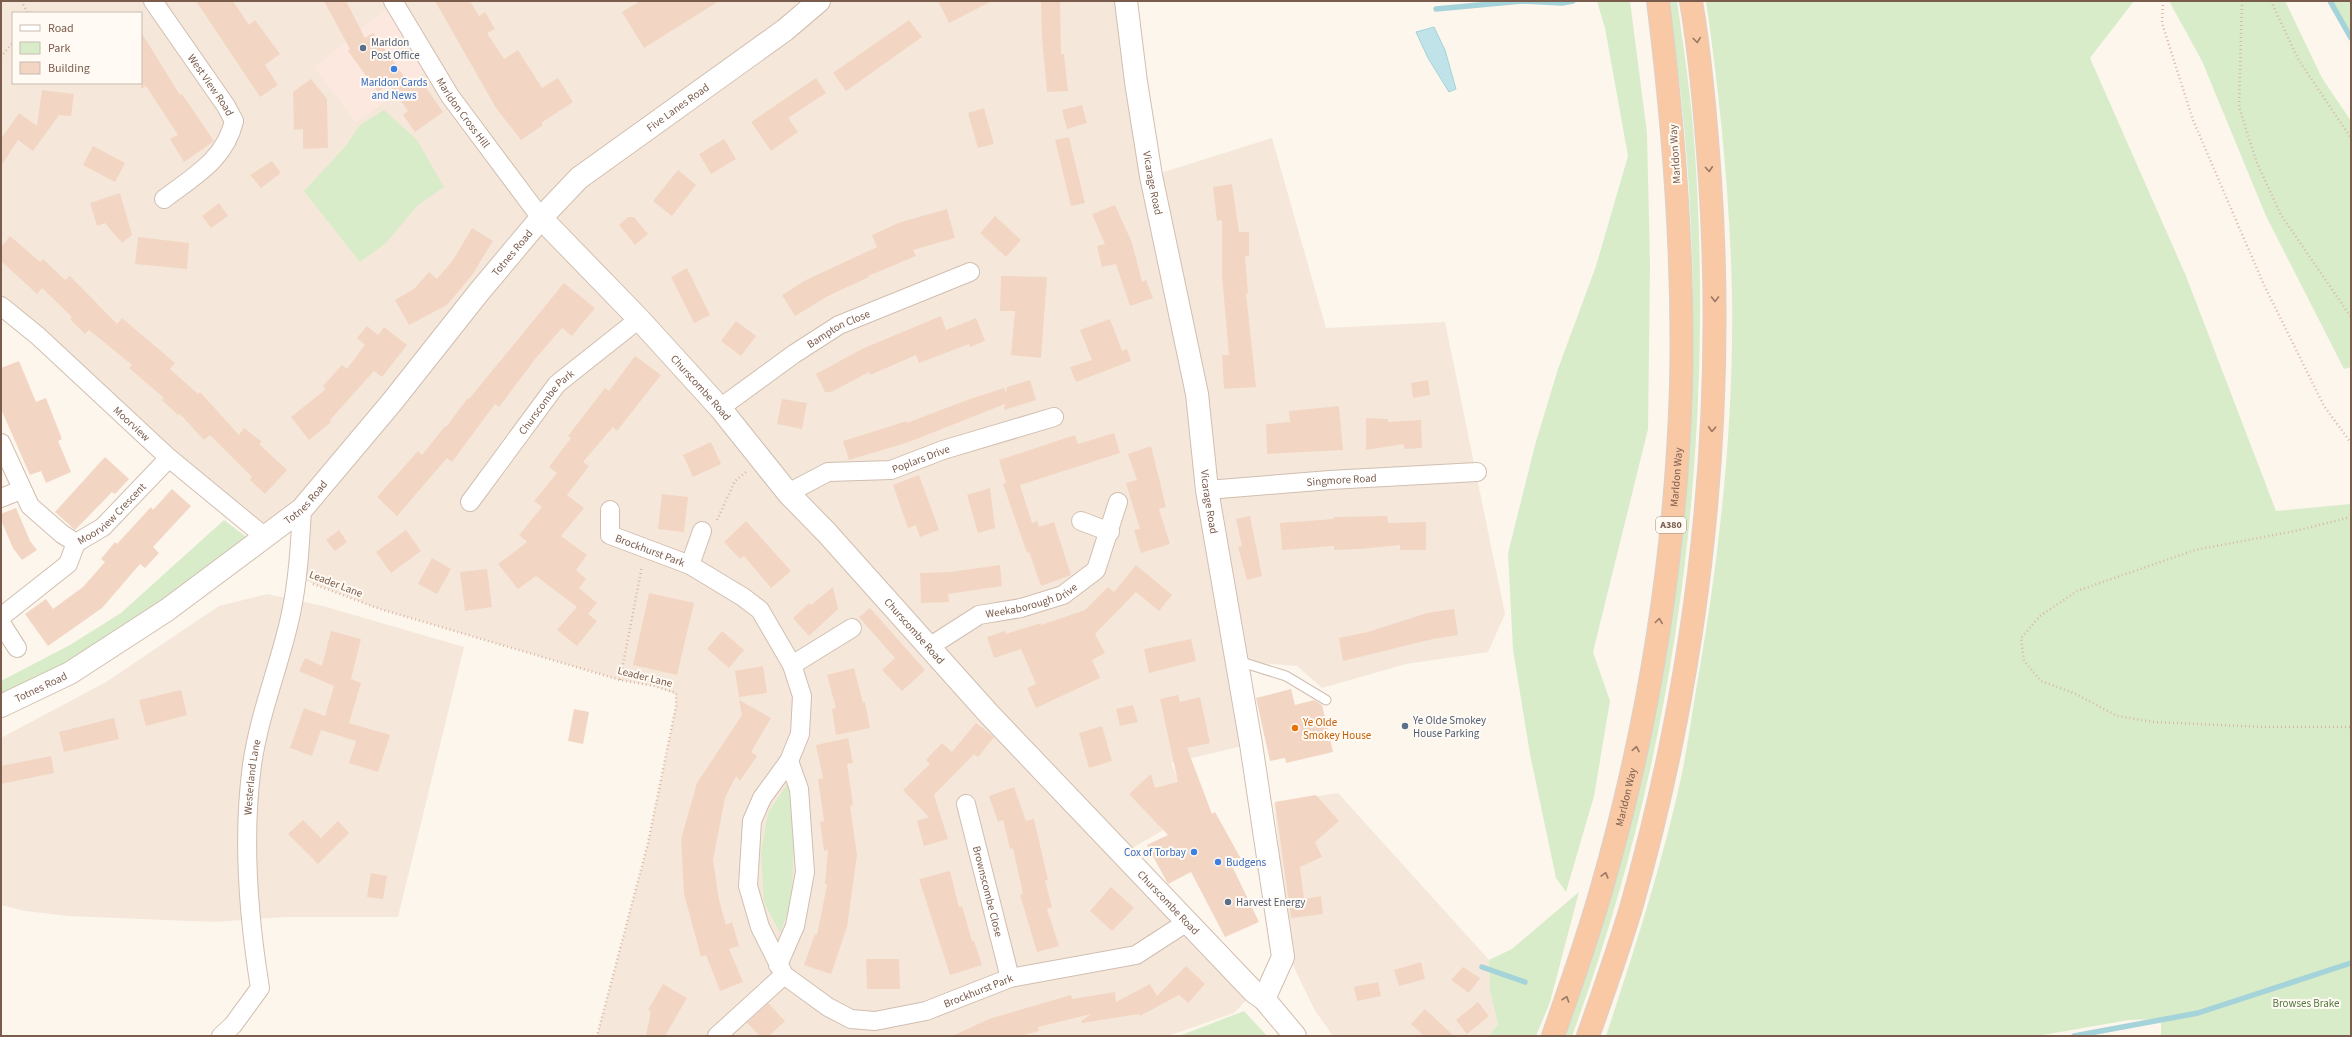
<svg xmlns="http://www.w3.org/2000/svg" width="2352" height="1037" font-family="'Source Sans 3',sans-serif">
<rect width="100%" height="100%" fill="#fdf6ec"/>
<g fill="#f5e8da" fill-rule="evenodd">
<path d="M 1,1 L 1126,1 L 1151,176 L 1272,138 L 1326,328 L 1445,322 L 1505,614 L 1488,652 L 1406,664 L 1322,688 L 1297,666 L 1237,661 L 1251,744 L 1171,763 L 1193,813 L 1122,854 L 1254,992 L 1234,1013 L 1168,1036 L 597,1036 L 648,843 L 676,706 L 676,694 L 654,686 L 620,680 L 380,609 L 298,578 L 302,510 L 265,537 L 1,306 ZM 13,13 L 141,13 L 141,83 L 13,83 Z"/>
<polygon points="267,594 323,606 464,647 398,917 286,917 215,922 68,916 25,911 1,905 1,738 106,682 219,606"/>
<polygon points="1338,793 1489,960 1490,992 1498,1024 1489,1036 1333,1036 1314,1009 1291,961 1274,803"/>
</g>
<polygon fill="#fde8e0" points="394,2 432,67 356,123 315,67"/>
<g fill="#d8ecc9">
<polygon points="1597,1 1630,1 1647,133 1650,264 1648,429 1593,652 1610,701 1594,796 1566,892 1556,878 1530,754 1513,650 1508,553 1535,445 1558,369 1596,266 1628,156 1605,28"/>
<path d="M 1668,1 L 1677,1 C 1684,51 1692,102 1695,153 C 1715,453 1676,754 1572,1036 L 1564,1036 C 1579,995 1595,953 1607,911 C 1692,617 1717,304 1668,1 Z"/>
<path d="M 1706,1 L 2134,1 L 2090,58 L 2186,276 L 2276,511 L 2351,504 L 2351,1036 L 2161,1036 L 2161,1019 L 2129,1020 L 2037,1036 L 1606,1036 C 1634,951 1662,865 1681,778 C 1688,745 1692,712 1698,679 C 1720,552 1734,424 1732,295 C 1730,197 1720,98 1706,1 Z"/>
<polygon points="2169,1 2285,1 2322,78 2351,121 2351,367 2344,369 2266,216 2202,61"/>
<polygon points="2330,1 2351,1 2351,38"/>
<polygon points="384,110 417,140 444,187 417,206 386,243 360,262 304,191 345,147 360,125"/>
<polygon points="224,520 249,539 90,652 1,698 1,681 70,645 121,613"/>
<polygon points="788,783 794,828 792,902 780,933 764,902 761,853 768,813"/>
<polygon points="1579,892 1550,1002 1536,1036 1489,1036 1498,1024 1490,992 1489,960 1512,949"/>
<polygon points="1244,1011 1267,1036 1179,1036"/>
</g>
<polygon fill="#bfe3e8" stroke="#a5d3da" points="1434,27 1445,50 1456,89 1449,92 1428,58 1416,32"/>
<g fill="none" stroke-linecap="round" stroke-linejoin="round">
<g stroke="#a5d3da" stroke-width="5.5">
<polyline points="2330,1 2351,38"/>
<polyline points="1436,9 1522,1 1562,3 1573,1"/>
<polyline points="1482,967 1525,982"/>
<polyline points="2074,1036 2198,1013 2351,963"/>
</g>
</g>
<g fill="#f3d5c3">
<polygon points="196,1 233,1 249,25 255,20 280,54 265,65 278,85 260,97"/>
<polygon points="324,1 346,1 365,38 373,33 411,86 420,79 443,112 415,132 403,115 408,111 389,84 378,92 348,51 350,49"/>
<polygon points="435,1 470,1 479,16 485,12 495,29 487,33 504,59 518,50 542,88 558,78 573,102 541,123 543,125 521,140 496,108"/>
<polygon points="640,1 719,1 644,48 622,12"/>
<polygon points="938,1 992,1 949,23"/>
<polygon points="1041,1 1060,1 1061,54 1064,54 1068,91 1047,92 1042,38"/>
<polygon points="909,20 922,37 846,91 833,73"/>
<polygon points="141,32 180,95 182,94 214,141 184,162 170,139 178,135 146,86 141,89"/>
<polygon points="816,78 826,93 788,118 798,132 771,151 751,122"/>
<polygon points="311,79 327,99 328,148 303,149 303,129 294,130 293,92"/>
<polygon points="42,90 74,94 71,116 59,115 33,151 18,140 1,166 1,139 19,113 37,126"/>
<polygon points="1082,105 1087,123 1067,129 1062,110"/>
<polygon points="984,108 994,144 978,148 968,113"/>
<polygon points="1069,137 1085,203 1071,206 1055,140"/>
<polygon points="724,139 736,159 711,174 699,154"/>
<polygon points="93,146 125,163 115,182 83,165"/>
<polygon points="272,161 281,173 261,188 250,175"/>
<polygon points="678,170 696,185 672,216 653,201"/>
<polygon points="1232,184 1239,232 1249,232 1249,256 1245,256 1248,293 1246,293 1256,387 1224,389 1222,355 1229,355 1222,276 1222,220 1217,221 1213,187"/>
<polygon points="120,193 132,235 122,243 105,223 97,226 90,203"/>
<polygon points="219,203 228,216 211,228 202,216"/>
<polygon points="1115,205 1132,243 1142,282 1146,280 1153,298 1130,306 1116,264 1102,267 1097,246 1105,244 1092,214"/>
<polygon points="947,209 955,238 913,250 916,256 868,276 869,277 828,296 795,316 782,295 806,280 877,247 872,235 898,223"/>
<polygon points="995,216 1021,240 1006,257 980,233"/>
<polygon points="628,217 634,217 648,234 635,245 619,225"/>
<polygon points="472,228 493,241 472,275 447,305 409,325 395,300 414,289 429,272 437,279 453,260"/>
<polygon points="10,236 40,262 43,259 65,280 70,276 117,324 122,318 175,363 170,369 198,394 200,392 239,435 244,428 262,442 259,444 287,470 265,494 250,480 252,477 210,435 204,440 180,414 178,415 162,400 164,398 129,368 132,365 89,330 85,334 70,319 72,317 42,288 37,294 1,261 1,247"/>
<polygon points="138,237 189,243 187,269 135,264"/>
<polygon points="687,268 710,315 694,323 671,277"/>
<polygon points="1001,276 1047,277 1041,358 1011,355 1015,311 1000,311"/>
<polygon points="564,283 595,308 572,336 562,328 536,358 499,407 495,404 452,462 447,458 397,516 377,497 418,451 422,455 445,426 446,427 468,398 469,399"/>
<polygon points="941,316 946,330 976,318 985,341 970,347 969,344 919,363 916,355 870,375 869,372 831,392 825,392 816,374 864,348"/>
<polygon points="1110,319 1122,351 1127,349 1131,361 1076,382 1070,367 1092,360 1080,330"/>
<polygon points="736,321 756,336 741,356 721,341"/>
<polygon points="367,326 378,335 384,327 407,345 382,377 374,371 330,420 331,422 309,440 291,417 326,389 323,386 342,365 347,369 365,345 357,338"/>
<polygon points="635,356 661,375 617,431 613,427 583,462 589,466 567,495 584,508 561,536 587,555 576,570 586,579 579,588 597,603 588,614 597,621 577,646 557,630 577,607 536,576 518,589 498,564 527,542 519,535 542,507 534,501 557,473 549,467 571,438 568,436 605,388 609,391"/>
<polygon points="19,361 36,402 46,398 62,439 58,441 71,472 46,483 41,471 30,475 1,409 1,368"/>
<polygon points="1030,380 1036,400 1004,410 1005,404 909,442 849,460 843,441 907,421 907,423 967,400 1004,388 1006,393 1007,387"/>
<polygon points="1428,380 1430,395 1413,398 1411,383"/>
<polygon points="782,399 807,403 802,429 777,424"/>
<polygon points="1339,406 1343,450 1267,454 1266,424 1290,422 1289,411"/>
<polygon points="1366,418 1388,419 1388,422 1421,420 1422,448 1404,449 1404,444 1366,450"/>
<polygon points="1114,433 1120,453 1020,485 1032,523 1037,521 1039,527 1054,522 1071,575 1041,586 1029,552 1027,553 1003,484 1006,483 999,460 1075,435 1078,444"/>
<polygon points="711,442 721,464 693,477 683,455"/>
<polygon points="1151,446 1166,507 1159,509 1170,544 1141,553 1134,530 1140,529 1126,483 1137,480 1128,454"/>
<polygon points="105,457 129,479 115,494 112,492 75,530 55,512"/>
<polygon points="919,475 939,530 920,537 916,525 908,528 893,485"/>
<polygon points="990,488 995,528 978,533 967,495"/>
<polygon points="172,489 191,506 153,547 159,553 145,568 140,564 102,608 48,646 25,614 46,599 53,609 83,587 105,562 101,559 115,542 117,544 151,507 153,510"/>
<polygon points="662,494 688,497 684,532 658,529"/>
<polygon points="16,508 30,541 37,550 22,560 13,548 1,520 1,514"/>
<polygon points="1250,516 1262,576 1247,580 1238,547 1242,546 1236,519"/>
<polygon points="1387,516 1388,523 1426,522 1426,550 1400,550 1400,545 1360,549 1334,550 1334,546 1282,550 1280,523 1334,519 1334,517"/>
<polygon points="746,521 791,571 771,588 744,556 740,559 724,542"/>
<polygon points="339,530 347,542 335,551 326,540"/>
<polygon points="406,530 421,551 391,573 376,552"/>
<polygon points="432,558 451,569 437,594 418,584"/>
<polygon points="1000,565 1002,586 948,594 949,602 921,603 920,573 950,572"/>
<polygon points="1136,565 1172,595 1159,611 1136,592 1095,634 1105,653 1092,660 1100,678 1036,708 1027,688 1036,684 1021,649 994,658 987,637 1005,631 1006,634 1041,623 1041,625 1085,610 1108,587 1114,592"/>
<polygon points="487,569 492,607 465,611 460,572"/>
<polygon points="833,587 838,609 809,636 793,618 809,603 811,605"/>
<polygon points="649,593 694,603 677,675 633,665"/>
<polygon points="870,608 925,670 902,691 882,670 895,658 859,617"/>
<polygon points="1454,609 1458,635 1433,639 1343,661 1339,638 1368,632 1427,613"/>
<polygon points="331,631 361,639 351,679 361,683 349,723 390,735 378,772 349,763 356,741 321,730 312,756 290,748 304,708 325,716 334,686 299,671 305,658 322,666"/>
<polygon points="722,631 744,650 729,668 707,649"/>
<polygon points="1191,639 1196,661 1149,673 1144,649"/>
<polygon points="763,666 767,693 739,697 735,671"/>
<polygon points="854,668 863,703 865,702 870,728 836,735 832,709 836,708 827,675"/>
<polygon points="1291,689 1295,705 1314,700 1322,705 1333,752 1286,763 1285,758 1270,761 1256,698"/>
<polygon points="181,690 187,715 146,726 139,700"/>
<polygon points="1178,695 1180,702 1200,697 1210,743 1187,748 1212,814 1215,812 1241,859 1231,864 1259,922 1225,937 1191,872 1168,884 1147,845 1168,835 1129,794 1151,774 1155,788 1178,782 1160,699"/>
<polygon points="739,700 771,718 751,752 757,756 740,781 736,776 725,798 713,860 719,900 726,925 732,922 739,946 729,949 743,982 720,991 706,955 701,957 684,894 681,839 697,783 742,715"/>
<polygon points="1133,705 1138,722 1120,726 1116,709"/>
<polygon points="574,709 589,712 583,744 568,741"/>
<polygon points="114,718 119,739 64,752 59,732"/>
<polygon points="976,723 994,737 978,757 974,754 934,795 948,839 924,846 917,821 929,817 903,790 930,764 926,760 942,743 952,752"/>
<polygon points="1102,726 1112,761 1089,768 1079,733"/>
<polygon points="848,738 853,763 847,764 853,805 850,806 857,855 847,927 831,974 804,965 815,934 817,935 827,885 825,884 828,850 824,851 820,822 824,821 818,779 823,778 816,745"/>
<polygon points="51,756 54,773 1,784 1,766"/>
<polygon points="1014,787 1026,821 1034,819 1048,880 1045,880 1052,907 1047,909 1059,946 1037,952 1020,895 1023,894 1013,848 1010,849 1003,820 998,822 989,796"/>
<polygon points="1316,795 1339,821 1315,842 1322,857 1300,867 1304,899 1321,896 1323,914 1291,918 1275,802"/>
<polygon points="303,820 321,838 338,821 349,833 318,864 288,834"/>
<polygon points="950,871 959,907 962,906 972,941 974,941 982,965 950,975 919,879"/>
<polygon points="371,873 387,876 383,899 367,897"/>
<polygon points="1111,887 1134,908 1112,931 1090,911"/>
<polygon points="866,959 899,959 900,989 867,989"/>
<polygon points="1421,962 1425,979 1399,986 1394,970"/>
<polygon points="1186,966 1205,984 1188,1003 1179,995 1140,1016 1139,1014 1082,1023 1081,1021 1091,1014 1038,1027 1039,1031 1020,1036 952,1036 989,1019 1071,995 1072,999 1115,992 1116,1002 1150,984 1157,996"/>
<polygon points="1463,967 1480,978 1469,993 1451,980"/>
<polygon points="1378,982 1381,996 1357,1001 1354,987"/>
<polygon points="663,984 687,998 665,1036 646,1036 651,1011 648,1010"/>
<polygon points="1478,1002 1489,1016 1467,1034 1456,1020"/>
<polygon points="768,1003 785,1021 769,1036 760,1036 747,1023"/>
<polygon points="1425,1009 1454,1036 1424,1036 1411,1024"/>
</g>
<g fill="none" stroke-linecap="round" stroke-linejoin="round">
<defs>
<polyline id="service" points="1238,661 1286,676 1326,700"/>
<g id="minor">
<path id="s1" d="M 153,1 L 226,106 L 234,121 C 225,160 194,176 164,199"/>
<path id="s2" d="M 393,1 L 450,96 L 541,218"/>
<path id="s3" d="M 1,306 L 38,336 L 169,458 L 265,537"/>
<path id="s4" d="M 720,408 L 794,354 L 839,325 L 970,272"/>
<path id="s5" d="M 1,443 L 30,506 L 62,534 L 76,543 L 103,527 L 169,458"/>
<path id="s6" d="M 1207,490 L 1330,480 L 1477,472"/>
<path id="s7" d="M 788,493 L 828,472 L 891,470 L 943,450 L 1054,417"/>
<polyline points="1,498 21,490"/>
<path id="s8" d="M 470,502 L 557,384 L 639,319"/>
<path id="s9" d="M 610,510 L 610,535 L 690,565 L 743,597 L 760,610 L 792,665 L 802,696 L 800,734 L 789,761 L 762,798 L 752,821 L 748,886 L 760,927 L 784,975 L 828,1007 L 851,1019 L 875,1021 L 926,1011 L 1010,978 L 1136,955 L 1187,922"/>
<polyline points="1081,521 1110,532"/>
<polyline points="690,565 702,531"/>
<polyline points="1,617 68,564 76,543"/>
<polyline points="1,623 17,648"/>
<path id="s10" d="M 929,647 L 979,615 L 1021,608 L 1063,595 L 1096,570 L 1118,502"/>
<polyline points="792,665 852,628"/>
<path id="s11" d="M 966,804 L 1010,978"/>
<polyline points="778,965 795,926 805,872 799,789 789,761"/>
<path id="s12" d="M 221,1036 L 233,1025 L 260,988 C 248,914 242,839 252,765 C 259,715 279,667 290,618 C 298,582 300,546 302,509"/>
<polyline points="717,1036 784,975"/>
</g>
<g id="tertiary">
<path id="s13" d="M 1126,1 L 1136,82 L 1151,176 L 1197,394 L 1207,490 L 1251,744 L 1283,957 L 1264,999"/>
<path id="s14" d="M 541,218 L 639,319 L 720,408 L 788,493 L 827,533 L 989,714 L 1254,992 L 1264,999 L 1295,1036"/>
<path id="s15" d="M 1,706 L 70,673 L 167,610 L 302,509 L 392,402 L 479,292 L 541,218 L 579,178 L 785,30 L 819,1"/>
</g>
<g id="trunk">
<path id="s16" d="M 1553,1036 C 1570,988 1587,940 1601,891 C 1648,728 1676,555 1681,386 C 1684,257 1674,129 1658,1"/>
<path d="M 1588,1036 C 1604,991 1620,946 1633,901 C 1699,666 1726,422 1710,180 C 1706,120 1701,60 1691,1"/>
</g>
</defs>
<use href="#service" stroke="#d1beb0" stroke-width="11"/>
<use href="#minor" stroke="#d1beb0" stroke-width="20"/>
<use href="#tertiary" stroke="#d1beb0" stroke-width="24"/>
<use href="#trunk" stroke="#dad1cd" stroke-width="24"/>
<g stroke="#d9b8a5" stroke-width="2.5" stroke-dasharray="1 3" stroke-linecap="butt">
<polyline points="21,1 28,13"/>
<polyline points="2163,1 2162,23 2193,120 2223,190 2264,285 2324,406 2351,443"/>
<polyline points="2242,1 2239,107 2257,163 2281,215 2351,317"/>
<polyline points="2271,1 2298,59 2351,138"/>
<polyline points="1,57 13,42"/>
<polyline points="2351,517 2295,531 2195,550 2077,591 2040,616 2021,638 2024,661 2041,681 2074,693 2117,716 2154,722 2263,727 2351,727"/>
<polyline points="717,520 735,481 746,472"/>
<polyline points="313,584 380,609 620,680 654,686 676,693 676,706 648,843 597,1036"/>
<polyline points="620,680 642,566"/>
</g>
<use href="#service" stroke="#fff" stroke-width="9"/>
<use href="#minor" stroke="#fff" stroke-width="18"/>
<use href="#tertiary" stroke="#fff" stroke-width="22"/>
<use href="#trunk" stroke="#f9c8a4" stroke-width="22"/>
</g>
<defs><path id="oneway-chevron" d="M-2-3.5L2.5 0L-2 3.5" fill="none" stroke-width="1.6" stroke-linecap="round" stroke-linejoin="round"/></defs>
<g stroke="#9a7763">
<use href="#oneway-chevron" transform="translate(1697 40) rotate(83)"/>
<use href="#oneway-chevron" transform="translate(1709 169) rotate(86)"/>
<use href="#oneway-chevron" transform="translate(1715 299) rotate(90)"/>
<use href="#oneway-chevron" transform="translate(1712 429) rotate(93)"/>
<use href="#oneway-chevron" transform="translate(1659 621) rotate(-82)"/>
<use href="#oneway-chevron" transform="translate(1636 749) rotate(-79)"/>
<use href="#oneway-chevron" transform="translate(1605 875) rotate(-75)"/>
<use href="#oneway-chevron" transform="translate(1566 999) rotate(-71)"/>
</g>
<g fill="#5c6f8a" stroke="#fffaf3" stroke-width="1.5">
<circle cx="363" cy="48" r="4"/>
<circle cx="1405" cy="726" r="4"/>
<circle cx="1228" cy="902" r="4"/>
</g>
<g fill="#3f7fe0" stroke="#fffaf3" stroke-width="1.5">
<circle cx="394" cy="69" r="4"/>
<circle cx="1194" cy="852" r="4"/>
<circle cx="1218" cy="862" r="4"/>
</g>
<circle fill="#e8710a" stroke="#fffaf3" stroke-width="1.5" cx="1295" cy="728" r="4"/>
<g text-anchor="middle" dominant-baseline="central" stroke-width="4" stroke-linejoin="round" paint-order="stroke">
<rect fill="#fffaf3" stroke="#a28b7f" stroke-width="1" x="1656" y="517" width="30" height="16" rx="3"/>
<g font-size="10" font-weight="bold" fill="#7a5c4d">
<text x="1671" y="525">A380</text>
</g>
<g font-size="11" fill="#4e5e75" stroke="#fffaf3" text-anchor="start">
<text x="371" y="42">Marldon<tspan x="371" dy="13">Post Office</tspan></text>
<text x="1413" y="720">Ye Olde Smokey<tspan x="1413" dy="13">House Parking</tspan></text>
<text x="1236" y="902">Harvest Energy</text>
</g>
<g font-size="11" fill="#366cbe" stroke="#fffaf3">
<text x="394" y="82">Marldon Cards<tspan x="394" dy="13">and News</tspan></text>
<text x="1186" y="852" text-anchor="end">Cox of Torbay</text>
<text x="1226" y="862" text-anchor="start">Budgens</text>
</g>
<g font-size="11" fill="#7a5c4d" stroke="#fffaf3">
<text stroke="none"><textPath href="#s1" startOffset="102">West View Road</textPath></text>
<text stroke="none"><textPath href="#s15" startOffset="914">Five Lanes Road</textPath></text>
<text stroke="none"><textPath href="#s2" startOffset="132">Marldon Cross Hill</textPath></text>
<text transform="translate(1675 154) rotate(-94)">Marldon Way</text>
<text stroke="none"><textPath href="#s13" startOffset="184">Vicarage Road</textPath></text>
<text stroke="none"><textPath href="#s15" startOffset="692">Totnes Road</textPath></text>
<text stroke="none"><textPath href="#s4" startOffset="143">Bampton Close</textPath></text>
<text stroke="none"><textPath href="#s14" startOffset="233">Churscombe Road</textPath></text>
<text stroke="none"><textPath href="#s8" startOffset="126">Churscombe Park</textPath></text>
<text stroke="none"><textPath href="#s3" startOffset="176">Moorview</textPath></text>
<text stroke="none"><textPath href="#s7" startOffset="140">Poplars Drive</textPath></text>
<text stroke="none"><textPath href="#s16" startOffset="574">Marldon Way</textPath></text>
<text stroke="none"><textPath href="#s6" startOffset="135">Singmore Road</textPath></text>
<text stroke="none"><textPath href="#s15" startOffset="368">Totnes Road</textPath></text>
<text stroke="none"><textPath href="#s13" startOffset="508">Vicarage Road</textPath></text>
<text stroke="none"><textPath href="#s5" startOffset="175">Moorview Crescent</textPath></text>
<text stroke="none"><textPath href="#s9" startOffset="68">Brockhurst Park</textPath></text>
<text transform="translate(336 584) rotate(21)">Leader Lane</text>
<text stroke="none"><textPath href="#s10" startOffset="114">Weekaborough Drive</textPath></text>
<text stroke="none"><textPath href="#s14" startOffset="557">Churscombe Road</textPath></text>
<text transform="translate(645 677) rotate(14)">Leader Lane</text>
<text stroke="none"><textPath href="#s15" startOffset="44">Totnes Road</textPath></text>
<text stroke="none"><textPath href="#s12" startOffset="274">Westerland Lane</textPath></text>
<text stroke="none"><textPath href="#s16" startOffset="250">Marldon Way</textPath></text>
<text stroke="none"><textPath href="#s11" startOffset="90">Brownscombe Close</textPath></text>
<text stroke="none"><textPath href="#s14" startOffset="929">Churscombe Road</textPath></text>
<text stroke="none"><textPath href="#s9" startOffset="802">Brockhurst Park</textPath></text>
</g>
<g font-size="11" fill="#c56008" stroke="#fffaf3" text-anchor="start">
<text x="1303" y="722">Ye Olde<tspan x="1303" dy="13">Smokey House</tspan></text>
</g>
<g font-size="11" fill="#537a41" stroke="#fffaf3">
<text x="2306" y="1003">Browses Brake</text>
</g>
</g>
<rect width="2352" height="1037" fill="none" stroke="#7a5c4d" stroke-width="4"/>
<rect x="12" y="12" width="130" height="72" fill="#fffaf3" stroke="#cabbb1"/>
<rect x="20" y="25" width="20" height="6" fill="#ffffff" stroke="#cabbb1"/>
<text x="48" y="32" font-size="12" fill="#7a5c4d">Road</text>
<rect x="20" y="42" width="20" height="12" fill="#d8ecc9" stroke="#cabbb1"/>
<text x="48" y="52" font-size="12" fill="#7a5c4d">Park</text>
<rect x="20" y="62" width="20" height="12" fill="#f3d5c3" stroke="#cabbb1"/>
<text x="48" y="72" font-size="12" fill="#7a5c4d">Building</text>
</svg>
